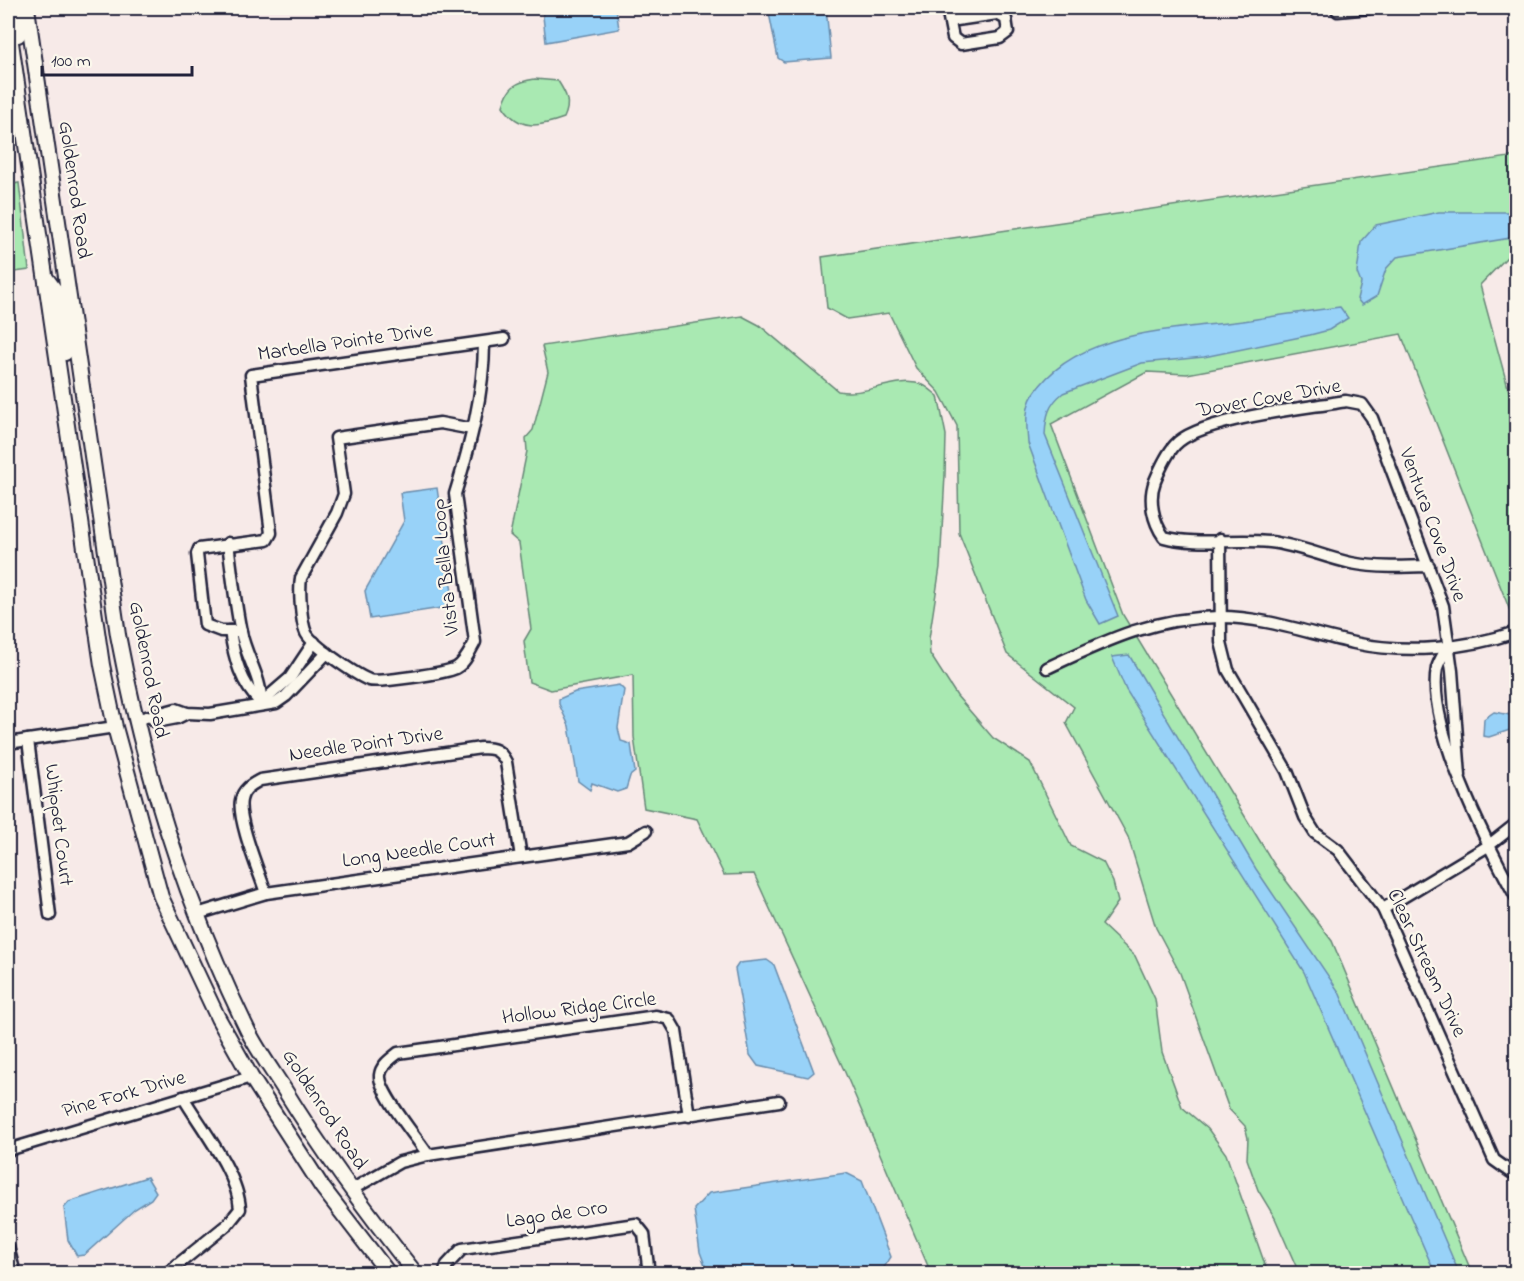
<svg xmlns="http://www.w3.org/2000/svg" width="1524" height="1281" font-family="'Indie Flower',sans-serif">
<rect width="100%" height="100%" fill="#f7eae8"/>
<filter id="ink" filterUnits="userSpaceOnUse"><feTurbulence type="fractalNoise" baseFrequency=".0167" numOctaves="2"/><feDisplacementMap in="SourceGraphic" scale="12" xChannelSelector="R" yChannelSelector="G"/><feConvolveMatrix kernelMatrix="1 2 1 2 8 2 1 2 1" color-interpolation-filters="sRGB"/></filter>
<g filter="url(#ink)">
<g fill="#a9e9b2" stroke="#668676" stroke-width="1.5">
<path d="M 535,79 L 558,81 C 567,95 571,103 564,118 C 539,127 519,131 503,106 C 508,87 515,82 535,79 Z"/>
<polygon points="1516,156 1516,254 1508,256 1480,285 1516,417 1516,626 1401,334 1187,374 1147,372 1051,424 1123,615 1275,866 1332,941 1472,1273 1299,1273 1275,1218 1258,1190 1247,1159 1248,1138 1245,1126 1229,1109 1180,973 1156,928 1128,837 1066,723 1074,707 1007,654 959,533 957,426 939,392 916,368 889,313 847,319 827,308 822,257"/>
<polygon points="19,183 29,270 8,273 8,185"/>
<path d="M 742,316 L 759,325 L 838,391 C 866,397 897,375 923,385 C 928,387 934,393 938,396 L 946,435 L 945,475 L 940,567 L 929,639 L 930,654 L 957,696 L 993,738 L 1030,762 L 1071,846 L 1103,862 L 1113,882 L 1118,902 L 1102,925 L 1135,956 L 1155,999 L 1162,1052 L 1182,1107 L 1208,1129 L 1226,1154 L 1268,1273 L 931,1273 L 844,1070 L 754,874 L 724,875 L 697,819 L 644,808 L 634,737 L 633,675 L 551,690 L 529,682 L 524,641 L 531,629 L 519,543 L 510,535 L 527,451 L 526,438 L 533,430 L 548,372 L 542,346 Z"/>
</g>
<g fill="#98d2f8" stroke="#698cac" stroke-width="1.5">
<polygon points="542,8 616,8 619,29 546,42"/>
<polygon points="768,8 826,8 831,58 784,62 778,58"/>
<polygon points="1439,212 1516,212 1516,237 1397,257 1386,269 1377,296 1362,305 1357,299 1361,283 1357,273 1361,242 1376,225"/>
<path d="M 1340,307 L 1348,318 L 1329,330 L 1310,335 L 1204,357 L 1142,363 L 1063,393 C 1048,405 1046,416 1045,435 L 1118,616 L 1100,624 L 1086,600 L 1028,443 C 1027,428 1024,409 1033,395 C 1076,328 1180,330 1250,320 C 1280,315 1310,311 1340,307 Z"/>
<polygon points="437,488 454,606 370,619 365,591 404,521 400,493"/>
<polygon points="1129,655 1256,869 1339,992 1459,1273 1435,1273 1304,972 1126,690 1112,657"/>
<polygon points="619,685 624,690 618,728 621,741 631,744 635,772 630,776 626,789 617,792 592,783 590,790 578,781 569,726 559,704 559,699 575,692"/>
<polygon points="1494,712 1516,716 1516,728 1489,737 1483,736 1484,719"/>
<polygon points="767,960 774,965 814,1072 808,1077 758,1066 750,1055 735,969 739,963"/>
<polygon points="846,1173 862,1181 891,1257 881,1272 708,1273 700,1252 694,1209 709,1193"/>
<polygon points="147,1177 156,1192 151,1199 135,1209 84,1255 77,1256 68,1240 64,1208 69,1202"/>
</g>
<g fill="none" stroke-linecap="round" stroke-linejoin="round">
<defs>
<g id="minor">
<polyline points="947,8 953,38 961,44 1000,38 1008,32 1006,19 997,14 950,21"/>
<polyline points="1336,8 1338,11 1370,8"/>
<polyline points="8,125 22,123"/>
<path d="M 472,429 L 440,423 L 336,438 L 344,494 L 337,513 L 301,578 C 299,590 301,622 306,633 C 312,645 356,675 369,680 C 379,683 446,673 456,668 C 465,663 470,651 475,642 L 455,494 C 470,445 484,394 484,343"/>
<polyline points="1220,539 1221,642 1228,670 1287,771 1305,817 1315,833 1338,850 1383,909 1494,1160 1511,1172"/>
<path d="M 228,543 C 232,573 235,603 241,632 C 246,657 262,678 261,703"/>
<path d="M 1429,566 C 1403,567 1377,568 1351,563 C 1323,557 1298,545 1270,542 C 1235,538 1198,546 1164,537 C 1153,522 1148,499 1155,481 C 1160,469 1166,455 1175,445 C 1199,418 1308,408 1346,401 L 1362,404 L 1372,418 L 1443,606 L 1452,671 L 1460,776"/>
<path d="M 230,631 C 234,658 241,684 261,703"/>
<polyline points="241,631 221,631 205,625 197,554 199,549 267,540 271,533 251,375 504,339"/>
<path d="M 1447,647 C 1444,654 1439,661 1437,668 C 1426,726 1488,846 1516,897"/>
<path d="M 1047,668 C 1105,641 1154,617 1220,617 C 1266,617 1310,634 1354,643 C 1406,654 1466,649 1516,632"/>
<polyline points="261,703 290,678 314,642"/>
<polyline points="151,717 156,722 177,718 187,713"/>
<polyline points="135,720 176,709 187,713 210,714 276,703 286,696 327,653"/>
<polyline points="28,740 50,915"/>
<polyline points="8,743 115,727"/>
<path d="M 266,893 C 259,872 237,819 241,800 C 243,789 251,785 260,780 L 481,748 C 494,748 500,750 506,762 L 521,857"/>
<polyline points="1383,909 1488,846 1516,824"/>
<polyline points="197,914 266,893 628,842 646,831"/>
<polyline points="8,1150 251,1077"/>
<path d="M 428,1155 C 418,1139 378,1092 380,1075 C 381,1065 391,1059 398,1053 L 656,1016 L 669,1019 L 676,1031 L 689,1116"/>
<polyline points="351,1190 400,1162 428,1155 779,1101"/>
<polyline points="8,1247 15,1274"/>
<path d="M 166,1274 L 228,1224 L 240,1209 C 238,1173 202,1129 183,1097"/>
<polyline points="444,1274 447,1265 462,1249 636,1224 644,1234 649,1274"/>
</g>
<g id="secondary">
<polyline points="14,8 18,35"/>
<path d="M 27,8 L 118,635 C 144,773 186,904 248,1031 C 258,1051 272,1070 284,1089 C 324,1154 368,1214 416,1274"/>
<polyline points="8,22 102,665 115,727 161,897 218,1018 251,1077 322,1187 389,1274"/>
<polyline points="46,278 57,293 65,353"/>
</g>
</defs>
<use href="#minor" stroke="#22223b" stroke-width="15"/>
<use href="#secondary" stroke="#22223b" stroke-width="18"/>
<use href="#minor" stroke="#fbf7ec" stroke-width="10"/>
<use href="#secondary" stroke="#fbf7ec" stroke-width="14"/>
</g>
</g>
<g text-anchor="middle" dominant-baseline="central" stroke-width="4.5" stroke-linejoin="round" paint-order="stroke">
<g font-size="21" fill="#22223b" stroke="#fbf7ec">
<text transform="translate(74 190) rotate(82)">Goldenrod Road</text>
<text transform="translate(345 343) rotate(-8)">Marbella Pointe Drive</text>
<text transform="translate(1269 399) rotate(-10)">Dover Cove Drive</text>
<text transform="translate(1432 525) rotate(70)">Ventura Cove Drive</text>
<text transform="translate(446 567) rotate(-96)">Vista Bella Loop</text>
<text transform="translate(148 670) rotate(79)">Goldenrod Road</text>
<text transform="translate(366 745) rotate(-8)">Needle Point Drive</text>
<text transform="translate(58 825) rotate(83)">Whippet Court</text>
<text transform="translate(419 851) rotate(-8)">Long Needle Court</text>
<text transform="translate(1426 963) rotate(65)">Clear Stream Drive</text>
<text transform="translate(579 1009) rotate(-7)">Hollow Ridge Circle</text>
<text transform="translate(124 1095) rotate(-16)">Pine Fork Drive</text>
<text transform="translate(324 1110) rotate(57)">Goldenrod Road</text>
<text transform="translate(557 1215) rotate(-8)">Lago de Oro</text>
</g>
</g>
<rect width="1524" height="1281" fill="none" stroke="#fbf7ec" stroke-width="30"/>
<rect x="15" y="15" width="1494" height="1251" fill="none" stroke="#22223b" stroke-width="2" filter="url(#ink)"/>
<path d="M42 66v9h150v-9" fill="none" stroke="#22223b" stroke-width="3"/>
<text x="51" y="66" font-size="18" fill="#22223b" stroke="#fbf7ec" stroke-width="4.5" paint-order="stroke">100 m</text>
</svg>
